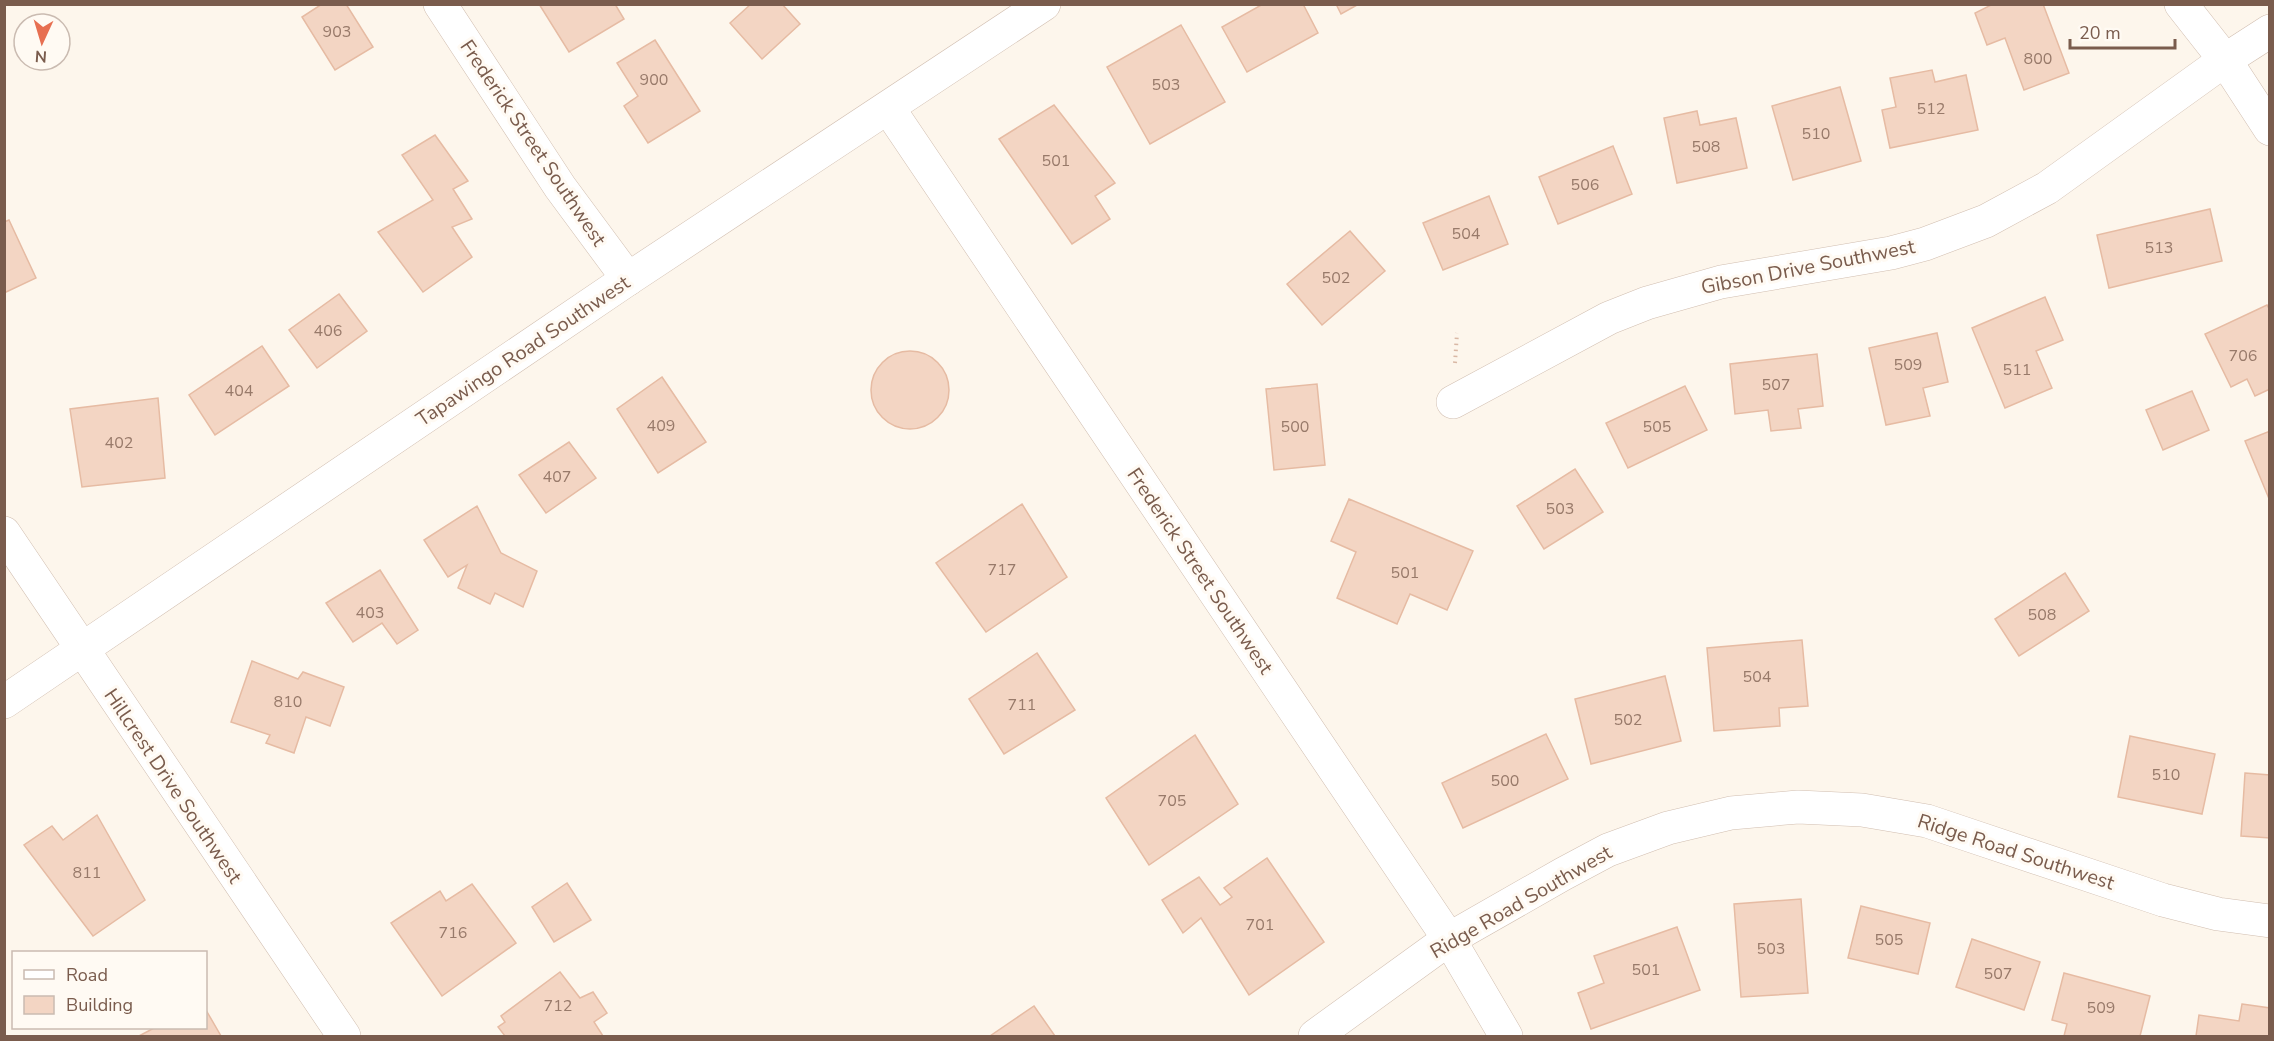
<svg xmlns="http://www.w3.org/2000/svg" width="2274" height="1041" font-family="'Nunito Sans',sans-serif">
<rect width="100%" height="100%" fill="#fdf6ec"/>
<g fill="#f3d5c3" stroke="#e6bba3" stroke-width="1.5">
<polygon points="322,4 346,4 373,47 335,70 302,17"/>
<polygon points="539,4 615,4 624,19 569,52"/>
<polygon points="751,4 782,4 800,24 762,59 730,23"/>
<polygon points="1263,4 1303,4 1318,33 1247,72 1222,27"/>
<polygon points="1336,4 1359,4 1341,14"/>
<polygon points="1993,4 2043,4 2069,73 2024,90 2005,38 1987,45 1975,13"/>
<polygon points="1181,25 1225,102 1150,144 1107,67"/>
<polygon points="655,40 700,111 648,143 624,106 638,96 617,63"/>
<polygon points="1932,70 1935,82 1966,75 1978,130 1890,148 1882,110 1896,107 1890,78"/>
<polygon points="1840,87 1861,161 1793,180 1772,106"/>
<polygon points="1054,105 1115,183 1095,196 1110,219 1072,244 999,139"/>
<polygon points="1697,111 1700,125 1736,118 1747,168 1677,183 1664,118"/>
<polygon points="435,135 468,181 453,189 472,219 452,227 472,257 423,292 378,232 433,200 402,155"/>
<polygon points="1613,146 1632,194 1558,224 1539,177"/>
<polygon points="1489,196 1508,244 1443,270 1423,223"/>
<polygon points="2210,209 2222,261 2109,288 2097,235"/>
<polygon points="9,220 36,278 4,293 4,222"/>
<polygon points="1350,231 1385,271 1322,325 1287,284"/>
<polygon points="339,294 367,331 317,368 289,330"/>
<polygon points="2045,297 2063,340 2036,351 2052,388 2005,408 1972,328"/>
<polygon points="2267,305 2270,310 2270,389 2255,396 2247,379 2231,387 2205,334"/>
<polygon points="1937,333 1948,382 1923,388 1930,416 1886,425 1869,348"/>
<polygon points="262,346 289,386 215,435 189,395"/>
<circle cx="910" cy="390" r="39"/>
<polygon points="1817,354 1823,406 1798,409 1801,428 1771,431 1768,410 1735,414 1730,364"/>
<polygon points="662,377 706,442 658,473 617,409"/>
<polygon points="1317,384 1325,465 1274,470 1266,389"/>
<polygon points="1685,386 1707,430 1628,468 1606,423"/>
<polygon points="2192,391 2209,430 2163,450 2146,410"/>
<polygon points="158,398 165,478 82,487 70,409"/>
<polygon points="2270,431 2270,501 2245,441"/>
<polygon points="569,442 596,478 546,513 519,475"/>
<polygon points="1575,469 1603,512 1544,549 1517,506"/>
<polygon points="1349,499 1473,551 1447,610 1410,594 1397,624 1337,598 1356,552 1331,541"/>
<polygon points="1022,504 1067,577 986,632 936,563"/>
<polygon points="477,506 501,553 537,571 523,607 495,593 490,604 458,588 467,565 448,577 424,540"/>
<polygon points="380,570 418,630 397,644 382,623 353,642 326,603"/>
<polygon points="2065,573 2089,611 2019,656 1995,619"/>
<polygon points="1802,640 1808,706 1779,708 1780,726 1714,731 1707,648"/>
<polygon points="1037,653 1075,710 1004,754 969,699"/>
<polygon points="252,661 298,679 303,672 344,687 330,726 306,717 294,753 266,743 270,735 231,722"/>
<polygon points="1665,676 1681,741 1591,764 1575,699"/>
<polygon points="1546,734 1568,779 1463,828 1442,783"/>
<polygon points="1195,735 1238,804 1149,865 1106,798"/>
<polygon points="2130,736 2215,754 2202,814 2118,797"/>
<polygon points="2245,773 2270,775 2270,838 2241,836"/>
<polygon points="97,815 145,900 93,936 24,845 52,826 63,840"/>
<polygon points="1267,858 1324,942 1249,995 1201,918 1183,933 1162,900 1199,877 1220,905 1232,897 1224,888"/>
<polygon points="567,883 591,920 554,942 532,907"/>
<polygon points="472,884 516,943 442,996 391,923 440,891 446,901"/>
<polygon points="1801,899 1808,993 1741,997 1734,904"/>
<polygon points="1861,906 1930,923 1918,974 1848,958"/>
<polygon points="1677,927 1700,990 1591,1029 1578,993 1604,983 1594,956"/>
<polygon points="1972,939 2040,962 2024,1010 1956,987"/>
<polygon points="560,972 580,998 593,992 607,1013 594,1022 603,1036 505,1036 498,1027 505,1022 501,1016"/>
<polygon points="2064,973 2150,996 2140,1036 2064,1036 2067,1024 2052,1020"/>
<polygon points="2242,1004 2270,1008 2270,1036 2196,1036 2199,1015 2239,1021"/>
<polygon points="1034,1006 1055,1036 990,1036"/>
<polygon points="206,1010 221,1036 139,1036 154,1028 206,1028"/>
</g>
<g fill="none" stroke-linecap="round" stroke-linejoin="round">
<defs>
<g id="minor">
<polyline points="440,4 560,187 628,279"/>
<polyline points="2181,4 2225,60 2270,129"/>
<polyline points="889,109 1449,939 1506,1036"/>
<polyline points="1453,402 1609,318 1647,303 1721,282 1891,253 1925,244 1986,221 2047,188 2225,60 2270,31"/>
<polyline points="4,533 344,1036"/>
<polyline points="4,702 628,279 1044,4"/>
<polyline points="1315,1036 1449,939 1563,874 1608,850 1668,828 1731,813 1798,807 1862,810 1927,821 2163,900 2218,914 2270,921"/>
</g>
</defs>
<use href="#minor" stroke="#d1beb0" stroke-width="34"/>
<polyline stroke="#d9b8a5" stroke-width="4" stroke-dasharray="1.5 4.5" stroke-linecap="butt" points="1455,363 1457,333"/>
<use href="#minor" stroke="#fff" stroke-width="33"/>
</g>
<g text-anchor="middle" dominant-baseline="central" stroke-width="6" stroke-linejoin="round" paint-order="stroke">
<g font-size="16" fill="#987a6a">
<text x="337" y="32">903</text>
<text x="2038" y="59">800</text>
<text x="654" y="80">900</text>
<text x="1166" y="85">503</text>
<text x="1931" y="109">512</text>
<text x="1816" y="134">510</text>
<text x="1706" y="147">508</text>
<text x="1056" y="161">501</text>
<text x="1585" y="185">506</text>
<text x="1466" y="234">504</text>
<text x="2159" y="248">513</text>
<text x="1336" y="278">502</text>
<text x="328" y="331">406</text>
<text x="2243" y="356">706</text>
<text x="1908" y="365">509</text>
<text x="2017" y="370">511</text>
<text x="1776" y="385">507</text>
<text x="239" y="391">404</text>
<text x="661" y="426">409</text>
<text x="1295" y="427">500</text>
<text x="1657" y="427">505</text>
<text x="119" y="443">402</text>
<text x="557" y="477">407</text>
<text x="1560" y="509">503</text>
<text x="1002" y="570">717</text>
<text x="1405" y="573">501</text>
<text x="370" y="613">403</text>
<text x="2042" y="615">508</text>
<text x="1757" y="677">504</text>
<text x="288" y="702">810</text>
<text x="1022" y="705">711</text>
<text x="1628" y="720">502</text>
<text x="2166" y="775">510</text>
<text x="1505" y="781">500</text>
<text x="1172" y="801">705</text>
<text x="87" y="873">811</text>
<text x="1260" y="925">701</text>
<text x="453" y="933">716</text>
<text x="1889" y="940">505</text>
<text x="1771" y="949">503</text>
<text x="1646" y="970">501</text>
<text x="1998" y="974">507</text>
<text x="558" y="1006">712</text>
<text x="2101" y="1008">509</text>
</g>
<g font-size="20" fill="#7a5c4d" stroke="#fffaf3">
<text transform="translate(533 143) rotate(56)">Frederick Street Southwest</text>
<text transform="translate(1808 267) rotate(-11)">Gibson Drive Southwest</text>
<text transform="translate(523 351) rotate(-34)">Tapawingo Road Southwest</text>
<text transform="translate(1200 571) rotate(56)">Frederick Street Southwest</text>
<text transform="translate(173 786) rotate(56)">Hillcrest Drive Southwest</text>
<text transform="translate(2016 852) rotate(18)">Ridge Road Southwest</text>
<text transform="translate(1521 902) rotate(-30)">Ridge Road Southwest</text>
</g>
</g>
<rect width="2274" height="1041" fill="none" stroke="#7a5c4d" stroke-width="12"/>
<rect x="12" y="951" width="195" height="78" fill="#fffaf3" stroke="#cabbb1" stroke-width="1.5"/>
<rect x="24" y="970" width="30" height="9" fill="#ffffff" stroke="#cabbb1" stroke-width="1.5"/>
<text x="66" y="981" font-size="18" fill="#7a5c4d">Road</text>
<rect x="24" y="996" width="30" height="18" fill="#f3d5c3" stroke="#cabbb1" stroke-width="1.5"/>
<text x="66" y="1011" font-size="18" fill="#7a5c4d">Building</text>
<g transform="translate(42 42) rotate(184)"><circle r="28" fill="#fffaf3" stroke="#cabbb1" stroke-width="1.5"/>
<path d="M0-4.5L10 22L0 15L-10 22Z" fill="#e76f51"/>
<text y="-9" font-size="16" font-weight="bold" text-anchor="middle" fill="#7a5c4d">N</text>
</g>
<path d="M2070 39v9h105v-9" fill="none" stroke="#7a5c4d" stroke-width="3"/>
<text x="2079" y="39" font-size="18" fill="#7a5c4d" stroke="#fffaf3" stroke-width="4.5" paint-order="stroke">20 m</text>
</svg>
